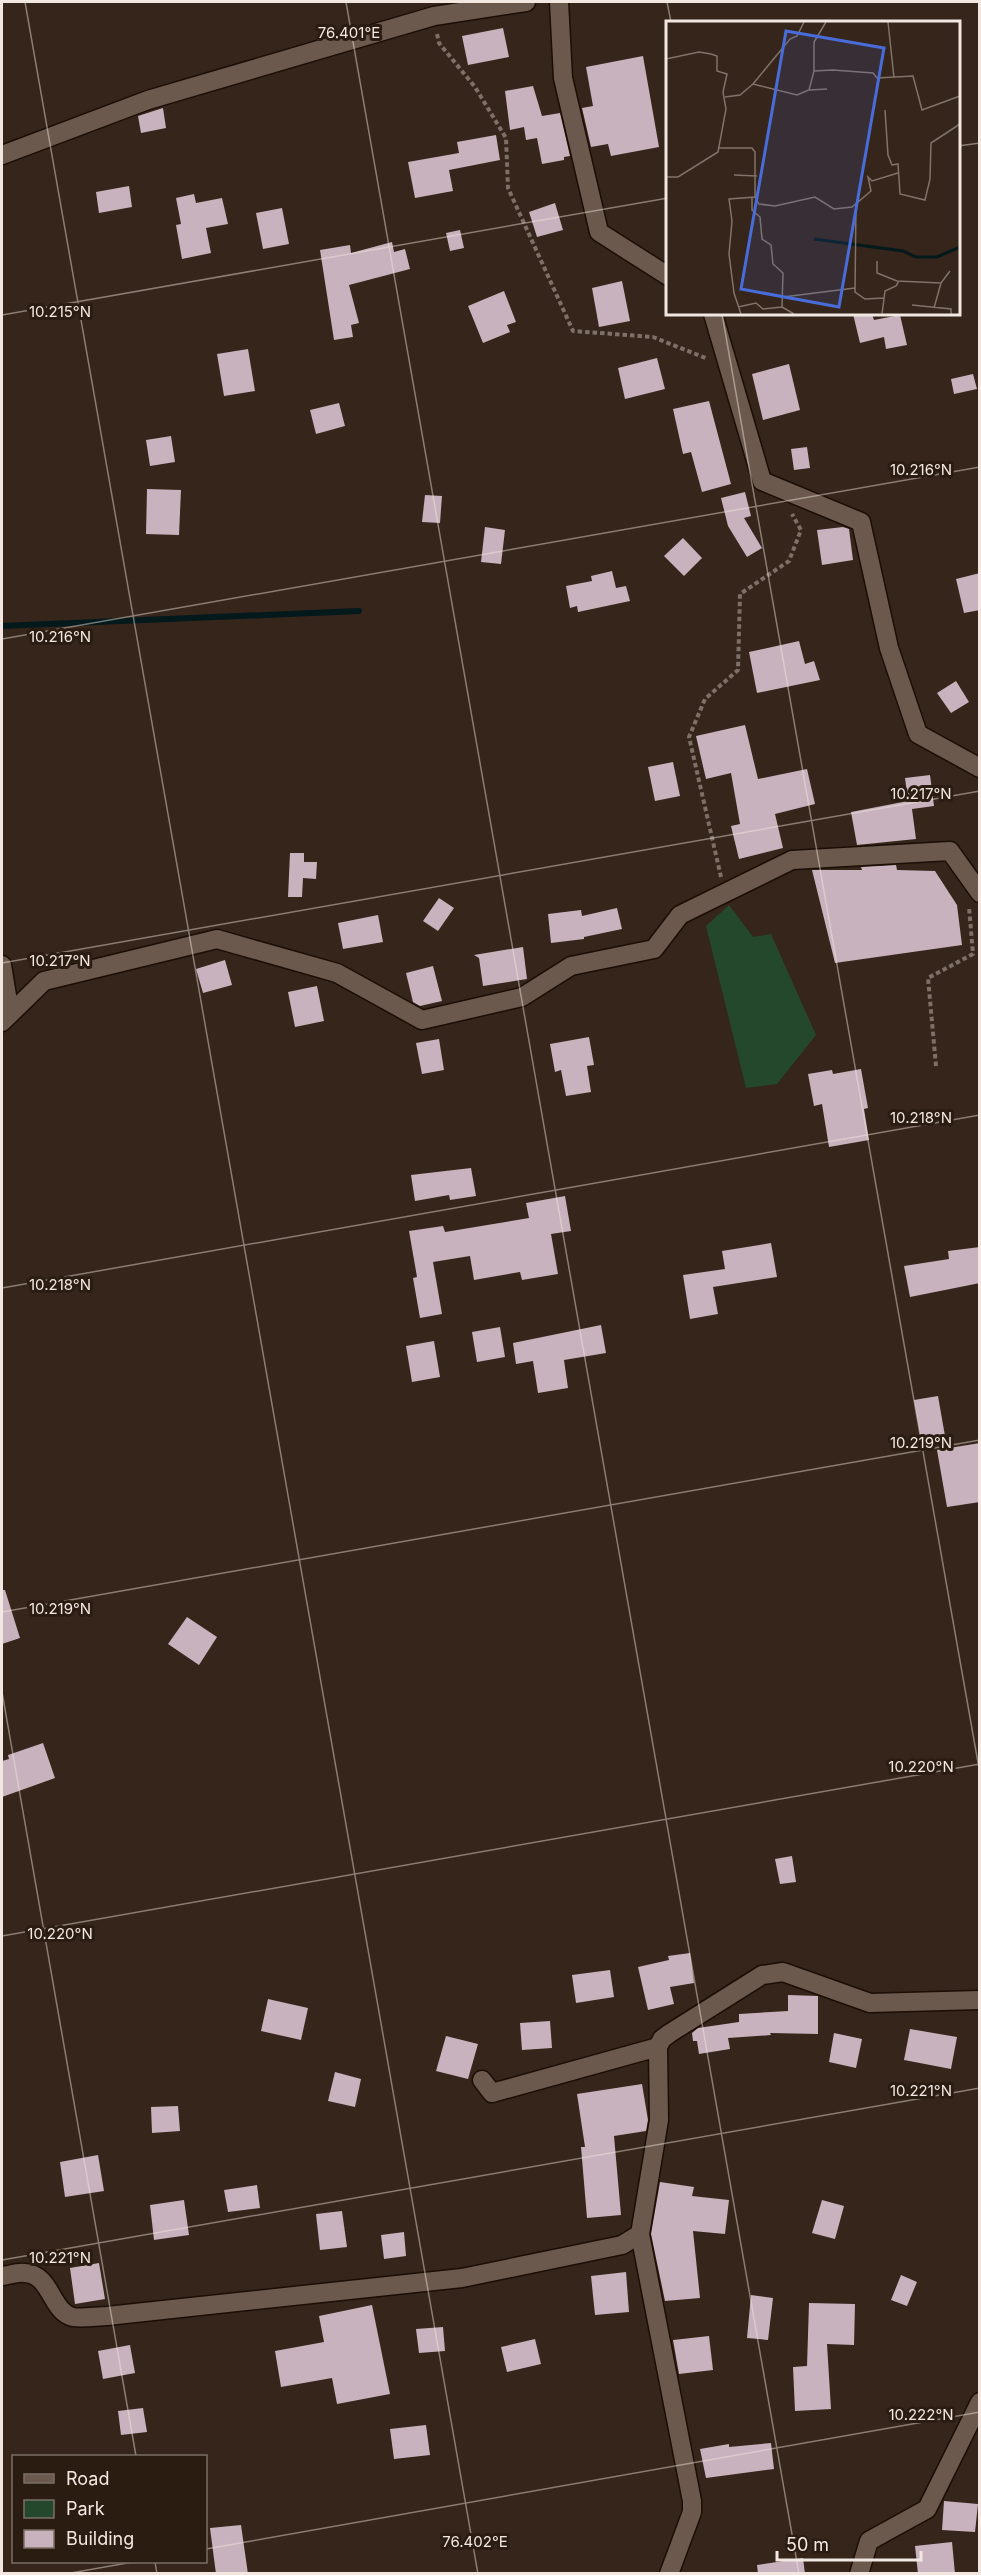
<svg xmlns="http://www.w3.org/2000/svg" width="981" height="2575" font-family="Inter,sans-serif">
<rect width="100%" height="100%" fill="#35251a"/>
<polygon fill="#24482c" points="729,905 753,937 771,934 816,1035 777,1084 746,1088 706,926"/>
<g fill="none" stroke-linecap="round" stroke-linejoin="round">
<polyline stroke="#03191c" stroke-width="6" points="2,626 359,611"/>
</g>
<g fill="#c8b2be">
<polygon points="503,28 509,57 468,65 462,36"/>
<polygon points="643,56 659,147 611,156 608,144 591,147 582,108 593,106 586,67"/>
<polygon points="533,86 542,116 560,113 570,156 564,157 564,160 542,164 537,138 526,140 524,127 510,130 505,91"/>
<polygon points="163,108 166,128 141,133 138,116"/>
<polygon points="496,135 500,160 449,170 453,191 415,198 408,162 459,153 457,142"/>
<polygon points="129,186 132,207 99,213 96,192"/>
<polygon points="194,194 196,203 222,198 228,224 206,228 211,253 182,259 176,225 181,224 176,198"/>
<polygon points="555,203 563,230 537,237 529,212"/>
<polygon points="282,208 289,244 263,249 256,213"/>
<polygon points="460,230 464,248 450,251 446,233"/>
<polygon points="392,242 394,252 405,249 410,269 349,285 359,323 351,325 353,337 334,340 320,250 350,245 351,253"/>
<polygon points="622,281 630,321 599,327 592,288"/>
<polygon points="504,291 516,322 507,325 510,332 483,343 468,306"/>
<polygon points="853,314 872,314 874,320 900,315 907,345 886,349 884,337 860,343"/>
<polygon points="248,349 255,391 224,396 217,354"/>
<polygon points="657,358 665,389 625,399 618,368"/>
<polygon points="789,364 800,410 763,420 752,374"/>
<polygon points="973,374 977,389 954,394 951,379"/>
<polygon points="709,401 731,484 702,492 691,452 683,454 673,409"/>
<polygon points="339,403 345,426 316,434 310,410"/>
<polygon points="171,436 175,462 150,466 146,440"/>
<polygon points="807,447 810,468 794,470 791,449"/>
<polygon points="147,489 181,490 179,535 146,534"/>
<polygon points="745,492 751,516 744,518 762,548 747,557 728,526 721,498"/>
<polygon points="425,495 442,496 440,523 422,522"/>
<polygon points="485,527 505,530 501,564 481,562"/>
<polygon points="843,527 849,529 853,560 822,565 817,530"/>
<polygon points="683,538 702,558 684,576 664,556"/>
<polygon points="612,571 616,588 626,586 630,601 578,612 577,606 570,608 566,586 592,581 591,576"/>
<polygon points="980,573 980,610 964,613 956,579"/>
<polygon points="799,641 805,664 814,661 820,680 757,693 749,652"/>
<polygon points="956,681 969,702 951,713 937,693"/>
<polygon points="745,725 758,779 807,769 815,804 775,814 783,848 739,859 731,826 740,824 731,773 706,779 696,736"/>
<polygon points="673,762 680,796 655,801 648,767"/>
<polygon points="930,775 934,806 912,809 916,839 857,845 851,812 908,801 905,778"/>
<polygon points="290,853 304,853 304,862 317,862 316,879 303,878 302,897 288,897"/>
<polygon points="896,865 897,870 935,871 957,905 962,945 835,963 812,870 862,870 861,867"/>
<polygon points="439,898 454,908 438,931 423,921"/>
<polygon points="617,908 622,929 584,937 584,939 551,943 548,914 581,910 582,916"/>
<polygon points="378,915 383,942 343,949 338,923"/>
<polygon points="523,947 527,979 483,986 479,958 474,955"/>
<polygon points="225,960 232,985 203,993 196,969"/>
<polygon points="433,966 442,1001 420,1006 413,1002 406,973"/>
<polygon points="317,986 324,1021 295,1027 288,992"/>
<polygon points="589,1037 594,1065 587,1066 591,1092 566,1096 561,1070 555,1072 550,1044"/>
<polygon points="439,1039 444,1070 422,1074 416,1043"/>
<polygon points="861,1069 868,1108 864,1109 869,1140 829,1147 822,1104 814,1106 808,1074 832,1070 833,1074"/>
<polygon points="471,1168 476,1196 450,1200 449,1195 415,1201 411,1175"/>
<polygon points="565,1196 571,1231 551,1234 558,1274 522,1280 520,1272 474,1280 470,1256 433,1262 442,1314 420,1318 413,1278 417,1277 409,1231 443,1226 445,1232 529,1218 526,1203"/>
<polygon points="771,1243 777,1277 713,1287 718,1314 690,1319 683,1275 725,1269 722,1251"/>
<polygon points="980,1247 980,1283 910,1297 904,1266 949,1259 948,1251"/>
<polygon points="601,1325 606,1353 564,1360 568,1388 538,1393 533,1361 516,1364 513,1343"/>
<polygon points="500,1327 505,1357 477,1362 472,1332"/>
<polygon points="434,1341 440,1377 412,1382 406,1346"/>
<polygon points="938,1396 945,1436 921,1440 914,1400"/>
<polygon points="980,1443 980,1502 947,1507 937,1450"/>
<polygon points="2,1590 5,1590 20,1638 2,1644"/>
<polygon points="187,1617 217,1637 199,1665 168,1644"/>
<polygon points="43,1743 55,1778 2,1797 2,1761 9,1759 8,1755"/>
<polygon points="792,1856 796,1882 780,1884 775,1859"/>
<polygon points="690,1953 694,1983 670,1987 674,2004 648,2010 638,1967 669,1960 668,1956"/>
<polygon points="610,1970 614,1997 576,2003 572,1975"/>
<polygon points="788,1995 818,1996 818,2034 770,2033 771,2035 728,2038 730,2049 699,2054 697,2041 693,2041 692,2033 698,2028 739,2022 739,2014 788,2011"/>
<polygon points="268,1999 308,2008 301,2040 261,2031"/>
<polygon points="550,2021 552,2048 522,2050 520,2023"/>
<polygon points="910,2029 957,2037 951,2069 904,2060"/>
<polygon points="834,2033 862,2039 856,2068 829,2062"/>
<polygon points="446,2036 478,2044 468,2079 436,2071"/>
<polygon points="335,2072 361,2079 355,2107 328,2101"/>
<polygon points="642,2084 648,2120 646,2131 614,2136 621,2215 587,2218 581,2147 585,2147 577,2094"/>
<polygon points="178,2106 180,2131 152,2133 151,2107"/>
<polygon points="98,2155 104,2191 65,2197 60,2162"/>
<polygon points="660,2182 694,2187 692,2196 729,2200 725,2234 693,2231 700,2298 665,2301 651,2234"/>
<polygon points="257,2185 260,2208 228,2212 224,2190"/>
<polygon points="184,2200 189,2235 154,2240 150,2205"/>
<polygon points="822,2200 844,2206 835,2239 812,2233"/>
<polygon points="342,2211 347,2247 320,2250 316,2214"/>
<polygon points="404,2232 406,2256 384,2259 381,2235"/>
<polygon points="99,2263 105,2299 75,2304 70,2268"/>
<polygon points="626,2272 629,2312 595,2315 591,2276"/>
<polygon points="901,2275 917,2282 907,2306 891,2300"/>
<polygon points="751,2295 773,2298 768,2340 747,2338"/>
<polygon points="809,2303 855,2304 854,2345 827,2344 831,2409 795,2411 793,2367 807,2366"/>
<polygon points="372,2305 390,2394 337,2404 332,2378 281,2387 275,2351 324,2342 319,2316"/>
<polygon points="443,2327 445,2351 419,2353 416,2329"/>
<polygon points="709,2336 713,2370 679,2374 673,2340"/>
<polygon points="535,2339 541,2364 507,2372 501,2347"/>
<polygon points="130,2345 135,2373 103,2379 98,2351"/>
<polygon points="143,2408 147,2432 121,2435 118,2411"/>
<polygon points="426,2425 430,2455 394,2459 390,2429"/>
<polygon points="771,2443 774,2469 706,2478 700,2449 729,2444 729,2447"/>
<polygon points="944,2501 978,2504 975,2532 942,2530"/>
<polygon points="241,2525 248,2574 216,2574 210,2528"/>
<polygon points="952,2542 955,2574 918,2574 915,2546"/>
<polygon points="803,2558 805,2574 758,2574 757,2565"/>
</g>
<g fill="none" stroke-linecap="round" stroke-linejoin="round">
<defs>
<g id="minor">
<polyline points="559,2 563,78 599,232 668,276"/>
<polyline points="2,155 148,100 434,16 526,2"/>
<polyline points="713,314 762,481 861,522 889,648 918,734 980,768"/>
<polyline points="2,965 10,1014"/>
<polyline points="2,1022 44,981 217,939 337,973 422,1020 522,997 571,966 654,949 680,915 792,860 950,851 980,893"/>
<polyline points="482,2080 492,2093 658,2047"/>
<polyline points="640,2234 692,2501 692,2512 669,2574"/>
<path d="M 2,2276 C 9,2275 18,2272 25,2273 C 51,2274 51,2312 73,2317 C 83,2319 97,2316 107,2316 L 462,2278 L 622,2245 L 640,2234 L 659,2120 L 658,2047 L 662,2039 L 670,2033 L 762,1975 L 783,1972 L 870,2003 L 980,2000"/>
<polyline points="859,2574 869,2541 927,2509 980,2402"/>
</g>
</defs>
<use href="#minor" stroke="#1c0e05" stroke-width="21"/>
<g stroke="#7e7067" stroke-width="4" stroke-dasharray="4.5 3" stroke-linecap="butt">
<polyline points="437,34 439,43 475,87 506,138 508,188 573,331 653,337 708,359"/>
<polyline points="721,877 689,737 705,699 738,670 740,594 789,561 801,530 792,514"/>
<polyline points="936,1066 928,978 973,954 969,907"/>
</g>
<use href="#minor" stroke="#6b594d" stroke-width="18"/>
</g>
<path fill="none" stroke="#f3e8e1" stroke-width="1.5" stroke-opacity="0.45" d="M 25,2 L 478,2574M 346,2 L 799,2574M 667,2 L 671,22M 958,146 L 980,143M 722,314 L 980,1774M 2,315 L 668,198M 2,639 L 980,467M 2,963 L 980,791M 2,1288 L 980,1115M 2,1612 L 980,1440M 2,1692 L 136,2456M 2,1936 L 980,1764M 2,2260 L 980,2088M 206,2549 L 980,2412M 155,2562 L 157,2574M 65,2574 L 133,2562"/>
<g transform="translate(666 21)">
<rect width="294" height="294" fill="#35251a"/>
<path fill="none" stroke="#03191c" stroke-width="3" d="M 148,218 L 237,230 L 250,236 L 271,236 L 294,226"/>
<path fill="none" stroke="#81736a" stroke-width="1.5" d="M 222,1 L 228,57M 0,38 L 33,31 L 45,33 L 51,35 L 51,50 L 61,53 L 57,71 L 60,88 L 52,131 L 12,156 L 0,156M 148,50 L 148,21 L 160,1M 87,63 L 124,18 L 131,15 L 138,1M 143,69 L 161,68M 59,76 L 74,74 L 87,63 L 131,74 L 143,69 L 148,50 L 167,49 L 207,52 L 211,57 L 247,55 L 256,89 L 294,75M 219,89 L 222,134 L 226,144 L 232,143 L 234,173 L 259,179 L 264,158 L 265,122 L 294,103M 53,127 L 86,127 L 89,131 L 89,176 L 63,178 L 66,200 L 63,233 L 68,272 L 75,293M 68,154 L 91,155M 86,176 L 86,189 L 94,196 L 96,218 L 105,224 L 107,243 L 117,252 L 116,286 L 128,293M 89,176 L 93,183 L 109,185 L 149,176 L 168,188 L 186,186 L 205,170 L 202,156 L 206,160 L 232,152M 190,184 L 189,271 L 199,278 L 218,277M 211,240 L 211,252 L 231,260 L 275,262 L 284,250M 117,276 L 189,267M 246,284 L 285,288 L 285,293M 72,286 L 90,282 L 97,288 L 116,286M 268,287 L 275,262M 216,293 L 219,270 L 230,265 L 233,260"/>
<path fill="#486dda" fill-opacity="0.15" stroke="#486dda" stroke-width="3" d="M 120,10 L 218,27 L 173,286 L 75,268 Z"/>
<rect width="294" height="294" fill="none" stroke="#f3e8e1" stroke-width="3"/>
</g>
<g font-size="15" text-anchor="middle" fill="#f3e8e1" stroke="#2b1c11" stroke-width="6" stroke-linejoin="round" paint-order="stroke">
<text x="349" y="38">76.401°E</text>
<text x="60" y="317">10.215°N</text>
<text x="921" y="475">10.216°N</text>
<text x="60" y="642">10.216°N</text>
<text x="921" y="799">10.217°N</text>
<text x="60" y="966">10.217°N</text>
<text x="921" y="1123">10.218°N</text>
<text x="60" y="1290">10.218°N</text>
<text x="921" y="1448">10.219°N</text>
<text x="60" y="1614">10.219°N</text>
<text x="921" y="1772">10.220°N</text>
<text x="60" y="1939">10.220°N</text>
<text x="921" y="2096">10.221°N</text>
<text x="60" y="2263">10.221°N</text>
<text x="921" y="2420">10.222°N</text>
<text x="475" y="2547">76.402°E</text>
</g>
<rect width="981" height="2575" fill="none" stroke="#f3e8e1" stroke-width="6"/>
<rect x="12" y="2455" width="195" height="108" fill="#2b1c11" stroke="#7b6e64" stroke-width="1.5"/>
<rect x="24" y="2474" width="30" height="9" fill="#6b594d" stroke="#7b6e64" stroke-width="1.5"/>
<text x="66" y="2485" font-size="18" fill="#f3e8e1">Road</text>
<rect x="24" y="2500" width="30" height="18" fill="#24482c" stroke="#7b6e64" stroke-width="1.5"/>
<text x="66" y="2515" font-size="18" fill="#f3e8e1">Park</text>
<rect x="24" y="2530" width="30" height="18" fill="#c8b2be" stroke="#7b6e64" stroke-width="1.5"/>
<text x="66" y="2545" font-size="18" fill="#f3e8e1">Building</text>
<path d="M777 2551v9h144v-9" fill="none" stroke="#f3e8e1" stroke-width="3"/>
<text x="786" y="2551" font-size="18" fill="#f3e8e1" stroke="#2b1c11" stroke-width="4.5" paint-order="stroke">50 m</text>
</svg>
